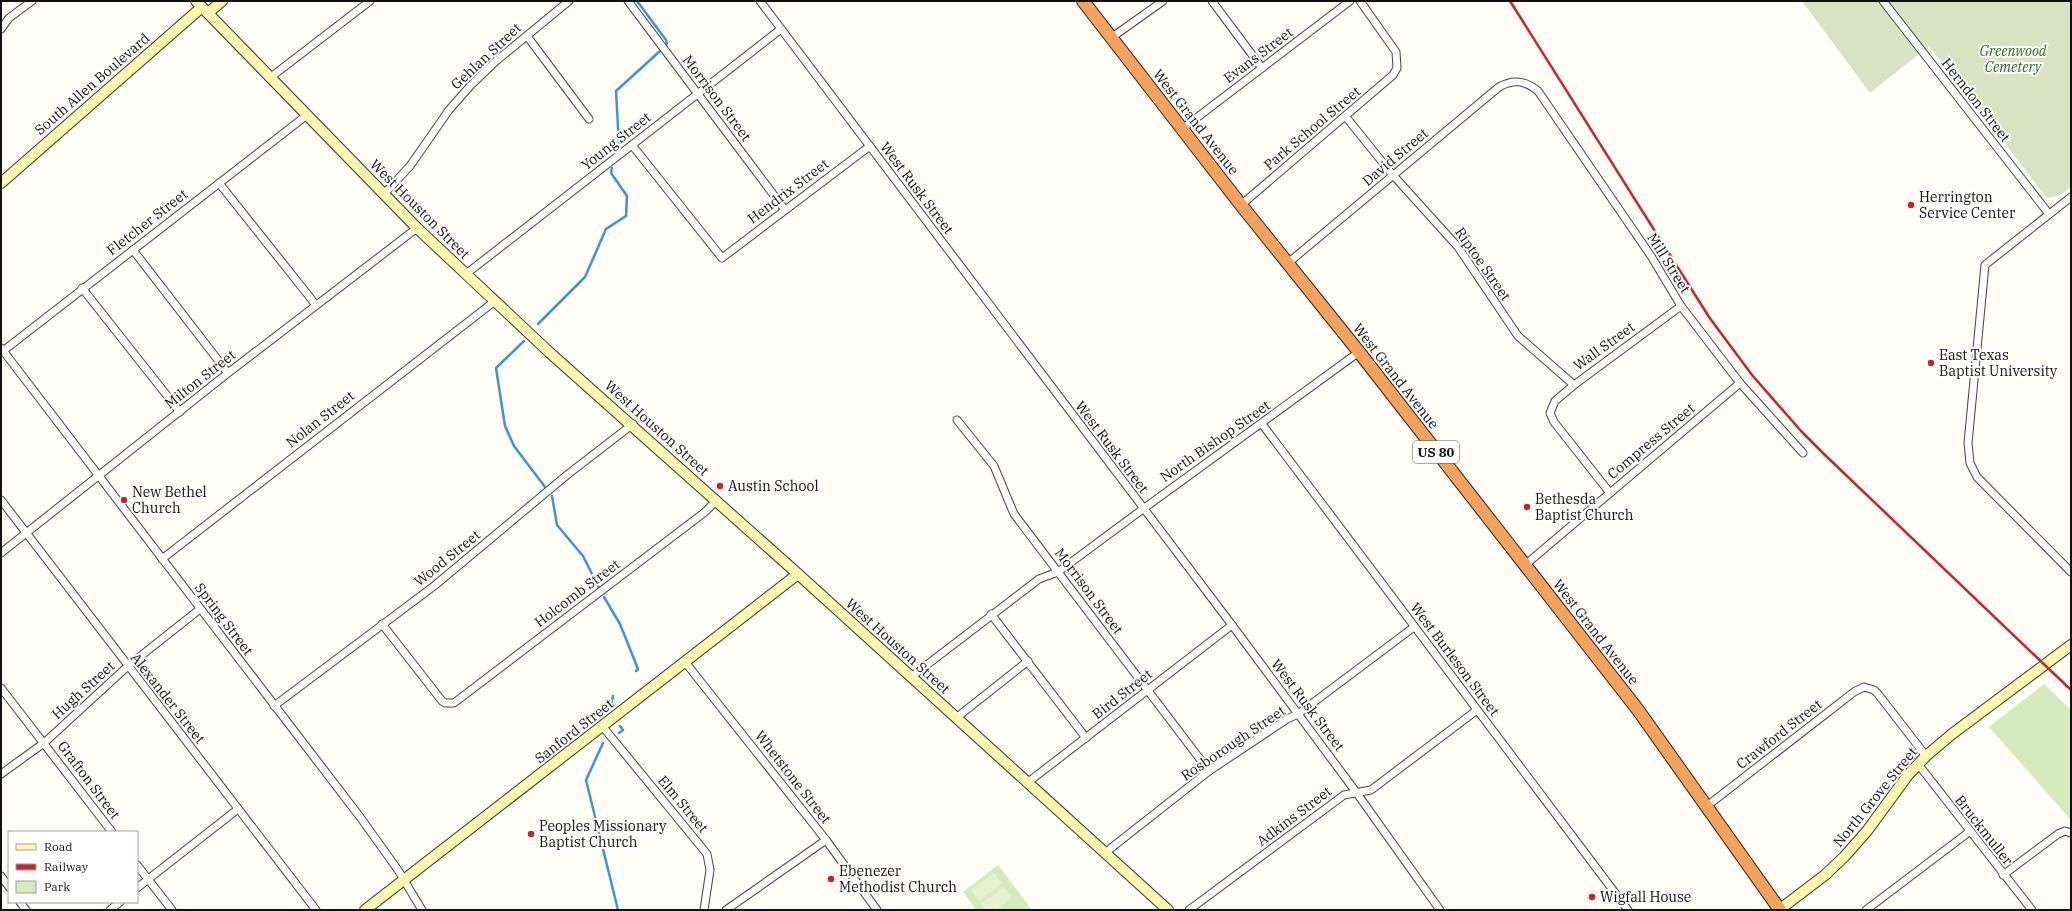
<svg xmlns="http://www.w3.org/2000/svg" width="2072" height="911" font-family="'IBM Plex Serif',serif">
<rect width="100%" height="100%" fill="#fffdf5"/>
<g fill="#d5ebbd">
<polygon points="2044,684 2071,710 2071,820 1989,727"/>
<polygon points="998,865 1032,910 976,910 963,892"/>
</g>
<polygon fill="#d9e3c4" points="1802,1 2071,1 2071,187 2059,196 2047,198 1929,46 1870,93"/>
<g fill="#e6f2cf">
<polygon points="994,873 1002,883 979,901 971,890"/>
<polygon points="1004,887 1012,897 996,910 986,910 981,904"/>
</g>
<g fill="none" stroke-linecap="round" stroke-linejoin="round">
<g stroke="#3f96cf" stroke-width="2.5">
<polyline points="637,1 666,40 667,44"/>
<polyline points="619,145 616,91 660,51"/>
<polyline points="538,324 585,277 606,229 626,216 627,196 611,173 612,168"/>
<polyline points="524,341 496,368 505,426 514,446 545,487"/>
<polyline points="552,496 557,525 583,556 599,588"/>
<polyline points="604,597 620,624 638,669 636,671"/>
<polyline points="610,709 613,696"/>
<polyline points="619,733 623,730 620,726"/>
<polyline points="603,743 586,780 618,910"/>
</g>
<defs>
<g id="street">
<polyline points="628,1 785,210"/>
<polyline points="760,1 1232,625 1356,792 1440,910"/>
<polyline points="1212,1 1262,68"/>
<polyline points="1883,1 2049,214"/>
<polyline points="1,29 9,18 32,1"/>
<polyline points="527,36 589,119"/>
<polyline points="1111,38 1163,1"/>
<polyline points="271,77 370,1"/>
<polyline points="1346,117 1392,174 1458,247 1518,336 1574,385"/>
<polyline points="1182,129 1350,1"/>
<polyline points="632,145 722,258 870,146"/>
<polyline points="219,183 316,305"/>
<polyline points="384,194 410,166 449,110 471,85 496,61 569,1"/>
<polyline points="2071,197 1985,265 1968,443 1970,463 1977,477 2071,572"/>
<polyline points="1241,205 1393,75 1397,68 1396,52 1360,1"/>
<polyline points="133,250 228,373"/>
<path d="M 1288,263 L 1499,87 C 1513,79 1525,80 1538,91 L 1651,256 L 1681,306 L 1740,383 L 1803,453"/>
<polyline points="466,274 781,29"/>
<polyline points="82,288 180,412"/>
<polyline points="1,348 360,817 398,870 422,910"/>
<polyline points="3,351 307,115"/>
<polyline points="957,420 994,466 1014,514 1209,771"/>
<polyline points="1262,424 1628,910"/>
<polyline points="1610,493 1554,422 1550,413 1555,401 1574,385 1681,306"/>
<polyline points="1,500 316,910"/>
<polyline points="1,553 228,373 417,228"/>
<polyline points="162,559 495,301"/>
<polyline points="1525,565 1740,383"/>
<polyline points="991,614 1086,738"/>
<polyline points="382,624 442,701 445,703 454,703 705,512 717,500"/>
<polyline points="685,662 826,840 877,910"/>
<polyline points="911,677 1039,579 1058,572 1143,509 1359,352"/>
<polyline points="1,688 112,832"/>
<polyline points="274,706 434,586 567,475 633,424"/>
<polyline points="956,718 1028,661"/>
<polyline points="603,727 707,854 710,870 704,910"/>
<polyline points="1918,764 2032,910"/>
<polyline points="1,774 44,743 128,666 200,609"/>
<polyline points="1027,783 1232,625"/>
<polyline points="1707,806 1854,692 1864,687 1874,690 1878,694 1926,756"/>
<polyline points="1106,852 1209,771 1287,719 1298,714 1414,627"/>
<polyline points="137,865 172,910"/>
<polyline points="2003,875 2058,834 2065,831 2071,833"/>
<polyline points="1,876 9,887"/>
<polyline points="137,888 238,809"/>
<polyline points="20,902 26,910"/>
<polyline points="110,910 120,902"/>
<polyline points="726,910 826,840"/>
<polyline points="1189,910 1344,795 1371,790 1477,710"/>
<polyline points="1866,910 1969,832"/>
</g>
<g id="secondary">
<polyline points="196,1 417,228 466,274 549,352 798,574 1168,910"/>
<polyline points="208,13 222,1"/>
<polyline points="1,183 202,7"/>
<polyline points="365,910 798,574"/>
<polyline points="1779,910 1825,875 1844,857 1867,831 1908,775 1926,756 1952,734 2071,645"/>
</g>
<polyline id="highway" points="1083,1 1241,205 1359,352 1638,710 1780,910"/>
</defs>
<use href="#street" stroke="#444" stroke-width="9"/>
<use href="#secondary" stroke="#333" stroke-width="12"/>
<use href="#highway" stroke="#222" stroke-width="14"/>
<use href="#street" stroke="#fff" stroke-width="7"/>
<use href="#secondary" stroke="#fff6b0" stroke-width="10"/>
<use href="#highway" stroke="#f5a25d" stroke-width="12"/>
<polyline stroke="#c4262e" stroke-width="2.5" points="1510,1 1709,317 1752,375 1801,431 1826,456 2071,690"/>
</g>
<g fill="#c4262e" stroke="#fff" stroke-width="1.5">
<circle cx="1911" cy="205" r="4"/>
<circle cx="1931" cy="363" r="4"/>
<circle cx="720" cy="486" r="4"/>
<circle cx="124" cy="500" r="4"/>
<circle cx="1527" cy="507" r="4"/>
<circle cx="531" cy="834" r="4"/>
<circle cx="831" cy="879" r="4"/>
<circle cx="1592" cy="897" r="4"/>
</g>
<g text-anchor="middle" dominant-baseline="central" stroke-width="4" stroke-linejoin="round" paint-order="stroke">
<rect fill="#fff" stroke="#585858" stroke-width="1" x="1413" y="441" width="46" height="22" rx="3"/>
<g font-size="13" font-weight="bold" fill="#111">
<text x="1436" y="452">US 80</text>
</g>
<g font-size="14" font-style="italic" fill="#2f6b1f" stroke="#fff">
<text x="2013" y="51">Greenwood<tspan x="2013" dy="16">Cemetery</tspan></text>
</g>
<g font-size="14" fill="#111" stroke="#fff">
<text transform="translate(1258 55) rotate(-37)">Evans Street</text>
<text transform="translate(486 56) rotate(-43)">Gehlan Street</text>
<text transform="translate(92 84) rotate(-41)">South Allen Boulevard</text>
<text transform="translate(717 98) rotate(53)">Morrison Street</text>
<text transform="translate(1976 100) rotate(52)">Herndon Street</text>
<text transform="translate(1196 122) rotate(52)">West Grand Avenue</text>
<text transform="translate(1312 128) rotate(-40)">Park School Street</text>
<text transform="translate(616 141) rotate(-38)">Young Street</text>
<text transform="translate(1395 157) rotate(-40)">David Street</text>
<text transform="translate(917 188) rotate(53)">West Rusk Street</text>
<text transform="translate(788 191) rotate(-37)">Hendrix Street</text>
<text transform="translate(420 209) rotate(45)">West Houston Street</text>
<text transform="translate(147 222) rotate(-38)">Fletcher Street</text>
<text transform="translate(1669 263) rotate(58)">Mill Street</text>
<text transform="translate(1483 264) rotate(55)">Riptoe Street</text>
<text transform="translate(1604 346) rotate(-36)">Wall Street</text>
<text transform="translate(1396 376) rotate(52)">West Grand Avenue</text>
<text transform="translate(200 379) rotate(-38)">Milton Street</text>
<text transform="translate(320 419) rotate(-38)">Nolan Street</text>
<text transform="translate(657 428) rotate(42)">West Houston Street</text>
<text transform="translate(1215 441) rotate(-35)">North Bishop Street</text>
<text transform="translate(1651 441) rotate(-40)">Compress Street</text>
<text transform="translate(1112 447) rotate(53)">West Rusk Street</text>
<text transform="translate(447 558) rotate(-39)">Wood Street</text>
<text transform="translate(1089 591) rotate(53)">Morrison Street</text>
<text transform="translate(577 593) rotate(-37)">Holcomb Street</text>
<text transform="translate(224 619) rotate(53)">Spring Street</text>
<text transform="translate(1596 632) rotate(52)">West Grand Avenue</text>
<text transform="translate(898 646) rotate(42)">West Houston Street</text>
<text transform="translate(1455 659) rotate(53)">West Burleson Street</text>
<text transform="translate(83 690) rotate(-42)">Hugh Street</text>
<text transform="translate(1122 694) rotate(-38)">Bird Street</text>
<text transform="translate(168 698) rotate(52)">Alexander Street</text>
<text transform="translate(1308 705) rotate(53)">West Rusk Street</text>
<text transform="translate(574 731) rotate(-38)">Sanford Street</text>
<text transform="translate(1779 734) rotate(-38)">Crawford Street</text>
<text transform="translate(1233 743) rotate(-34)">Rosborough Street</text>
<text transform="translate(793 777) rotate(52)">Whetstone Street</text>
<text transform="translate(89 780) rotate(53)">Grafton Street</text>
<text transform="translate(1875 797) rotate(-51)">North Grove Street</text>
<text transform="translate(683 804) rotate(50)">Elm Street</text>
<text transform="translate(1294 816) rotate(-37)">Adkins Street</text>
<text transform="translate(1984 830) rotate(52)">Bruckmuller</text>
</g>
<g font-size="14" fill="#111" stroke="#fff" text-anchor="start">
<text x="1919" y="197">Herrington<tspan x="1919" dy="16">Service Center</tspan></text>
<text x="1939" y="355">East Texas<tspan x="1939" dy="16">Baptist University</tspan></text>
<text x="728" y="486">Austin School</text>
<text x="132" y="492">New Bethel<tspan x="132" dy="16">Church</tspan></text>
<text x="1535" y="499">Bethesda<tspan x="1535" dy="16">Baptist Church</tspan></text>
<text x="539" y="826">Peoples Missionary<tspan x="539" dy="16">Baptist Church</tspan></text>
<text x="839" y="871">Ebenezer<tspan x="839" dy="16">Methodist Church</tspan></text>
<text x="1600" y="897">Wigfall House</text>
</g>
</g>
<rect width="2072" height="911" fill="none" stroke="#111111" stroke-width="4"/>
<rect x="8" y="831" width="130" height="72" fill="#ffffff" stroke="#a0a0a0"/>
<rect x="16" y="844" width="20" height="6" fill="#fff6b0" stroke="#a0a0a0"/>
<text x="44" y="851" font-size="12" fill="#111111">Road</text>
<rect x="16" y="864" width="20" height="6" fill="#c4262e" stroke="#a0a0a0"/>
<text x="44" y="871" font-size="12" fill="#111111">Railway</text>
<rect x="16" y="881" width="20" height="12" fill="#d5ebbd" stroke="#a0a0a0"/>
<text x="44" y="891" font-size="12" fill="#111111">Park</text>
</svg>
